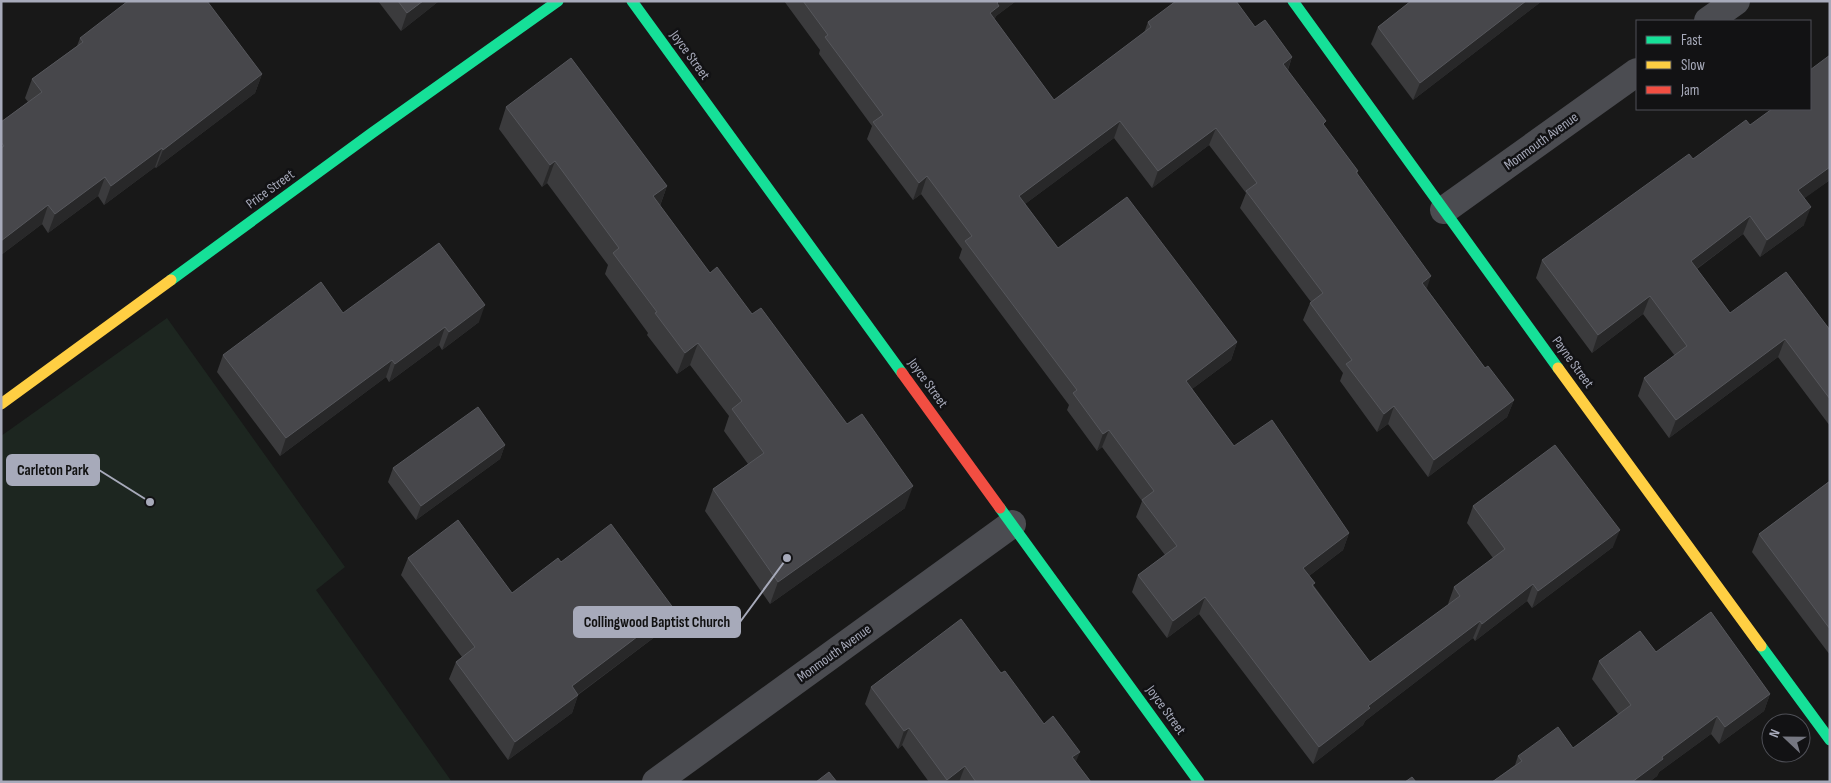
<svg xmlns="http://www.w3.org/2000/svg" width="1831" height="783" font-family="'Sofia Sans Condensed',sans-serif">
<rect width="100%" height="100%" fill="#181818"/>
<polygon fill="#1d2620" points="167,318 345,567 316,590 452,782 1,782 1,436"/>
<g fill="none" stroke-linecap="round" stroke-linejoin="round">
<g stroke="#4b4c51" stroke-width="28">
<polyline points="1708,21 1736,1"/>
<polyline points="1444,210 1637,72"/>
<polyline points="656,782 1012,524"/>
</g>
<g stroke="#16e098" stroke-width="11">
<polyline points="632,1 902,373"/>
<polyline points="1293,1 1558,368"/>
<polyline points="171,280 372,133 558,1"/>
<polyline points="1000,508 1199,782"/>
<polyline points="1761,646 1830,740"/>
</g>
<g stroke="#ffcf43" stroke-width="11">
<polyline points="1558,368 1761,646"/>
<polyline points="1,404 171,280"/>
</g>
<polyline stroke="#f24e42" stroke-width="11" points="902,373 1000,508"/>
</g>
<g fill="#3b3b3d">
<polygon points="378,1 439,1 401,31"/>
<polygon points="784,1 1016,1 996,16 994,20 1054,100 1144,33 1148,22 1255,27 1292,57 1288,70 1324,126 1358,171 1357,174 1427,289 1485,368 1514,400 1507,417 1428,477 1388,424 1377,432 1340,381 1343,373 1303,320 1310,303 1311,302 1240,208 1246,193 1209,145 1152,188 1114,138 1025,204 1058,248 1237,342 1231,360 1192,389 1234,446 1349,533 1343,550 1309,576 1314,586 1370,662 1448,605 1448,604 1454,587 1493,558 1467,523 1473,506 1613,547 1532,608 1527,601 1475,641 1473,638 1365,721 1363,725 1313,764 1199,614 1167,638 1132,592 1138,575 1165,555 1136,517 1142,501 1102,447 1097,451 1067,410 1069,405 959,258 962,249 921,194 913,200 867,139 872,126 819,54 820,50"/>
<polygon points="1411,1 1542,1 1413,100 1371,44 1378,27"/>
<polygon points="80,38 262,74 255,93 156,168 155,167 104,205 98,196 48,233 42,224 1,255 1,122 28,102 25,98 32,79 77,46"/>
<polygon points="1830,55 1830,180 1804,198 1804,225 1760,257 1743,234 1697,269 1730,313 1830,330 1830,426 1778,357 1669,438 1638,396 1644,378 1675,356 1643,314 1592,353 1536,278 1542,260 1693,159 1750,125 1810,109"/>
<polygon points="506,107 667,186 660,206 710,273 752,314 905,508 770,604 705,511 713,489 748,464 724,431 729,416 690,365 677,374 647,335 648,333 605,274 608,265 547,183 542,187 499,129"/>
<polygon points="479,322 442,350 439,345 389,382 386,377 280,456 217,372 223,355"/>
<polygon points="505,445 500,459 416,520 388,482 393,468"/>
<polygon points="1830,481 1830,655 1752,552 1759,534"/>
<polygon points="408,558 512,593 561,562 668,627 578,695 572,713 508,760 449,679 456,662 462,657 401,575"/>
<polygon points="1656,652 1770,694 1764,711 1719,744 1711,734 1659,772 1657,776 1649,782 1492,782 1515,765 1518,756 1573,748 1618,714 1592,679 1599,661"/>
<polygon points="1001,673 1076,762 1091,782 929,782 902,745 898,749 865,704 871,687"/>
</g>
<g fill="#282829">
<polygon points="423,1 439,1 401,31 407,13"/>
<polygon points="999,1 1016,1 996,16 993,23 990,13 997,3"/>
<polygon points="1526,1 1542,1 1413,100 1420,83"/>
<polygon points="1292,57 1286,74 1283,64"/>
<polygon points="262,74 255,93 156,168 163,150"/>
<polygon points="1120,121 1114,138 1013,213 1019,196"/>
<polygon points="1216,128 1209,145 1152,188 1158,171"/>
<polygon points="162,148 155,167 104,205 111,186"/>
<polygon points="555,161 547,183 542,187 550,165"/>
<polygon points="1830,167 1830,180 1791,208 1798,190"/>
<polygon points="927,176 921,194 913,200 919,183"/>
<polygon points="105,177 98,196 48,233 55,214"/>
<polygon points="667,186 659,208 653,196"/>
<polygon points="48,205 42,224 1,255 1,241"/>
<polygon points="1811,207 1804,225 1760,257 1767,240"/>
<polygon points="1750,216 1743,234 1684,278 1691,261"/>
<polygon points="1431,276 1425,294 1422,283"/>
<polygon points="1650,296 1643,314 1592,353 1598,335"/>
<polygon points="485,305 479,322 442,350 449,332"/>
<polygon points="445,327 439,345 389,382 395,364"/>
<polygon points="1785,339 1778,357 1669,438 1676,420"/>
<polygon points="1237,342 1231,360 1180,398 1186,381"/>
<polygon points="698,343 690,365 677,374 685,353"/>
<polygon points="392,360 386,377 280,456 286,438"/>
<polygon points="1514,400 1507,417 1428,477 1434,460"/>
<polygon points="1394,406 1388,424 1377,432 1384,414"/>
<polygon points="1109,430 1102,447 1097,451 1103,434"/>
<polygon points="505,445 500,459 416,520 421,506"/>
<polygon points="913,486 905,508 770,604 778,582"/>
<polygon points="1620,530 1613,547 1532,608 1538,591"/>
<polygon points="1349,533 1343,550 1297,585 1303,568"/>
<polygon points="1533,584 1527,601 1475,641 1482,624"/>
<polygon points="1205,597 1199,614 1167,638 1173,621"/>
<polygon points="674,609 668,627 565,704 572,686"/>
<polygon points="1480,621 1473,638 1365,721 1363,725 1313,764 1319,747 1368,706"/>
<polygon points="1770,694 1764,711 1719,744 1725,727"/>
<polygon points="578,695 572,713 508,760 515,742"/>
<polygon points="1717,716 1711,734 1659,772 1657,776 1649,782 1632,782 1662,757"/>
<polygon points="909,728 902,745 898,749 904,731"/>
<polygon points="1080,752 1073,769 1072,757"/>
<polygon points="965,766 959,782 946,782 947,780"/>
</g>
<g fill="#47474b" stroke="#56575c">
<polygon points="128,1 207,1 262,74 163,150 162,148 111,186 105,177 55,214 48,205 1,241 1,148 4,146 1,142 1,122 42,92 32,79 83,42 80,38"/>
<polygon points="398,1 423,1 407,13"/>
<polygon points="803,1 999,1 997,3 999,6 990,13 1054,100 1151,27 1148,22 1176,1 1236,1 1255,27 1265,20 1292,57 1283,64 1326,121 1323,124 1358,171 1356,172 1431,276 1422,283 1485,368 1488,366 1514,400 1434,460 1394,406 1384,414 1346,364 1352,360 1310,303 1323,293 1246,191 1257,183 1216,128 1158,171 1120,121 1019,196 1058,248 1127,197 1237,342 1186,381 1234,446 1272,420 1349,533 1303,568 1315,583 1312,585 1370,662 1460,596 1454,587 1505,549 1473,506 1555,445 1620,530 1538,591 1533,584 1482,624 1480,621 1368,706 1370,708 1319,747 1205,597 1173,621 1138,575 1177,546 1142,500 1154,491 1109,430 1103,434 1073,393 1077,390 965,241 972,236 927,176 919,183 873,122 883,115 825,37 828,35"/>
<polygon points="1411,1 1526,1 1420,83 1378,27"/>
<polygon points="1830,55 1830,167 1798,190 1811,207 1767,240 1750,216 1691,261 1730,313 1786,272 1830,330 1830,399 1785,339 1676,420 1644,378 1687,346 1650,296 1598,335 1542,260 1689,154 1693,159 1746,120 1750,125 1772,109 1810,109 1810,70"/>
<polygon points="571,58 667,186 653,196 710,273 717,267 752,314 761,308 847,424 862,414 913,486 778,582 713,489 764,453 732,409 742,401 698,343 685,353 655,313 657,312 613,253 619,248 555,161 550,165 506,107"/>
<polygon points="439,243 485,305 449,332 445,327 395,364 392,360 286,438 223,355 321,282 343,313"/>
<polygon points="478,407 505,445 421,506 393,468"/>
<polygon points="1830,481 1830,629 1759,534"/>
<polygon points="458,520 512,593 558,558 561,562 611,524 674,609 572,686 578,695 515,742 456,662 475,647 408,558"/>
<polygon points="1711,612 1770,694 1725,727 1717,716 1662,757 1663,759 1632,782 1492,782 1522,761 1518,756 1558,727 1573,748 1631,705 1599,661 1640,631 1656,652"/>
<polygon points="961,619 1001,673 1005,671 1044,724 1053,716 1080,752 1072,757 1091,782 976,782 965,766 947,780 909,728 904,731 871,687"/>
<polygon points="829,772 837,782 816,782"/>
<polygon points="1412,777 1416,782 1405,782"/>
</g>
<g text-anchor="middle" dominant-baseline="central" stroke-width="5" stroke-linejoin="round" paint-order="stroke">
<g font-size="14" fill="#a7aaba" stroke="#121214">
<text transform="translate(690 55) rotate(54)">Joyce Street</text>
<text transform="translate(1541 141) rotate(-36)">Monmouth Avenue</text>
<text transform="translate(270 189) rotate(-36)">Price Street</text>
<text transform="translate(1573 362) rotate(54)">Payne Street</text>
<text transform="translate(928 383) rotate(54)">Joyce Street</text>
<text transform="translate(834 653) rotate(-36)">Monmouth Avenue</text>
<text transform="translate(1166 710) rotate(54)">Joyce Street</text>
</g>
</g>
<path fill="none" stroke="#a7aaba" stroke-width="2" d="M150 502L99 470M787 558L740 622"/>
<g fill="#a7aaba" stroke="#121214" stroke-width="2">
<circle cx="150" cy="502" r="5"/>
<circle cx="787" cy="558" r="5"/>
</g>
<g fill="#a7aaba" stroke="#a7aaba" stroke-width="2">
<rect x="7" y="455" width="92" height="30" rx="5"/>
<rect x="574" y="607" width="166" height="30" rx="5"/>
</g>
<g font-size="15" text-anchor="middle" font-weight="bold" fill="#111">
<text x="53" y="475">Carleton Park</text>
<text x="657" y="627">Collingwood Baptist Church</text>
</g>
<rect width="1831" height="783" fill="none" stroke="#a7aaba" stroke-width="5"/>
<rect x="1636" y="20" width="175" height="90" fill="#121214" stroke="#4e4f56"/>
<rect x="1646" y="36" width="25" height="8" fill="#16e098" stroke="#4e4f56"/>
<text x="1681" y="45" font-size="15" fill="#a7aaba">Fast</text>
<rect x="1646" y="61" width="25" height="8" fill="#ffcf43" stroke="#4e4f56"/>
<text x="1681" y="70" font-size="15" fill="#a7aaba">Slow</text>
<rect x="1646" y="86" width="25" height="8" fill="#f24e42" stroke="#4e4f56"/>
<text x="1681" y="95" font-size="15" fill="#a7aaba">Jam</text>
<g transform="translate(1786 738) rotate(292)"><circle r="24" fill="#121214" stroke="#4e4f56"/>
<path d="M0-4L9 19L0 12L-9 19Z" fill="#757781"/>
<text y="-8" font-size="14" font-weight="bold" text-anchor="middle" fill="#a7aaba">N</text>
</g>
</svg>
